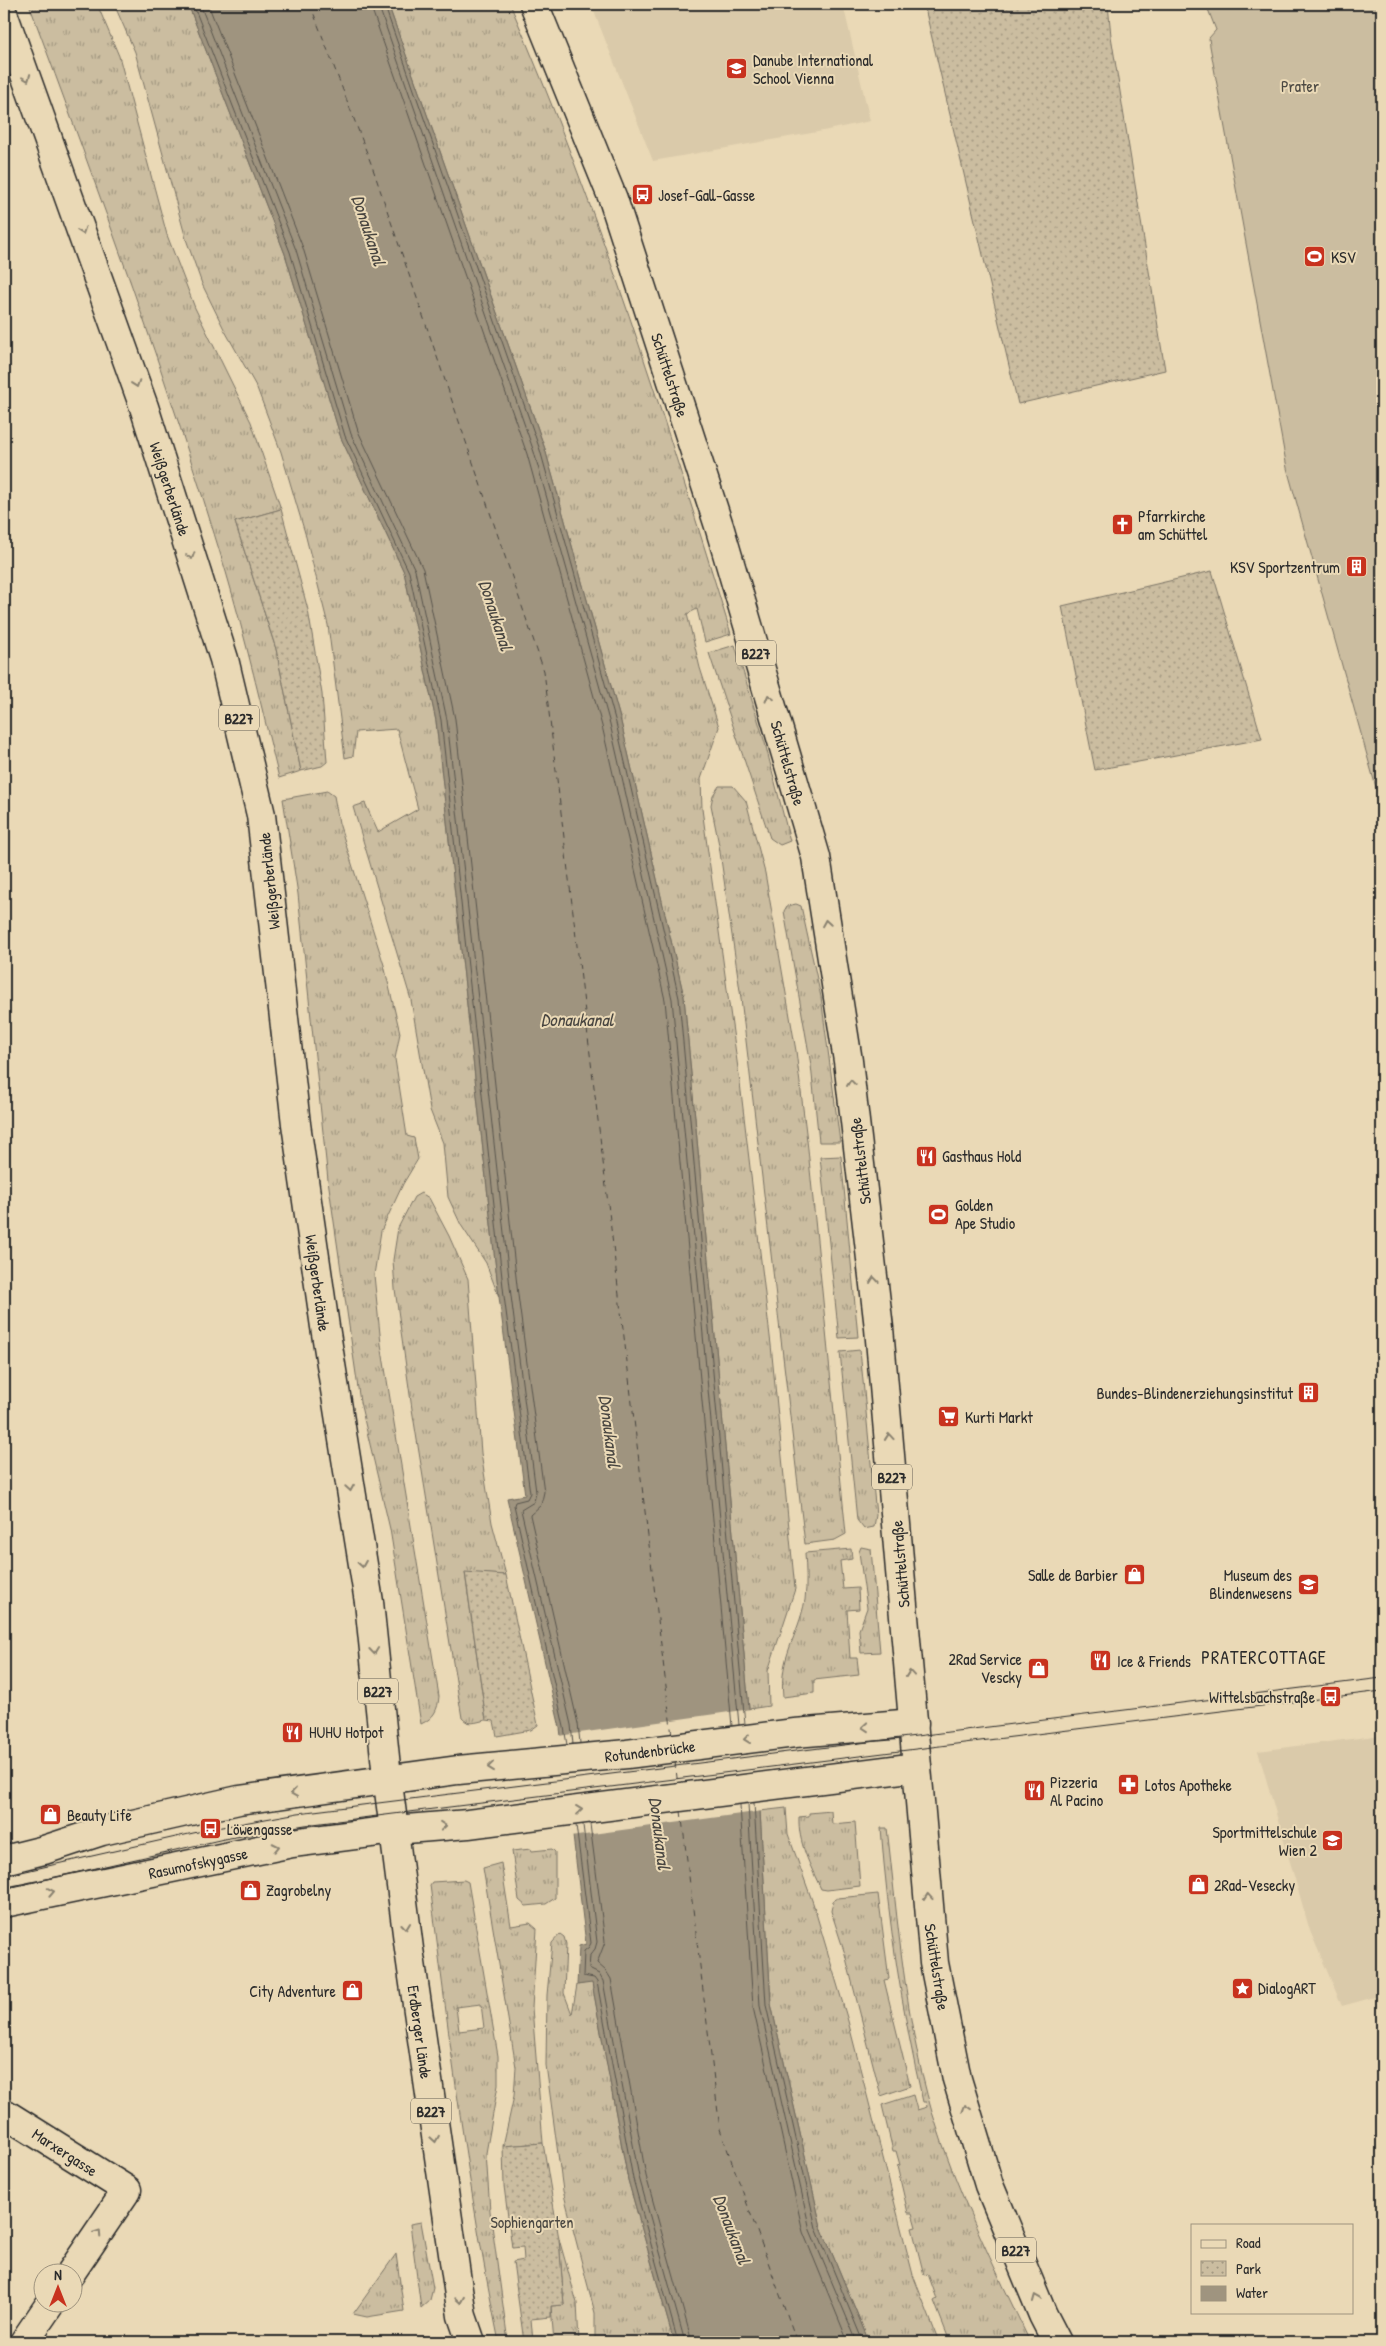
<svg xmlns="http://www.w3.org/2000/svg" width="1386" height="2346" font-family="'Patrick Hand',sans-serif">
<defs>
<pattern id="grass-tufts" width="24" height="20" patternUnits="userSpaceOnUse" patternTransform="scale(1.25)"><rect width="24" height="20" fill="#cbbda0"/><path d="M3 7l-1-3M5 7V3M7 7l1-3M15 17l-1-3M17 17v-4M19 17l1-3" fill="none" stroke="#a59a83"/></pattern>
<pattern id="park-dots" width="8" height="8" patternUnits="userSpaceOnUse" patternTransform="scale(1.25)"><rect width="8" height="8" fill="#cbbda0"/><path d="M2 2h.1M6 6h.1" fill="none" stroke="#a59a83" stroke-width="1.8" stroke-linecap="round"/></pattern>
</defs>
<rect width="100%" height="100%" fill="#ead9b6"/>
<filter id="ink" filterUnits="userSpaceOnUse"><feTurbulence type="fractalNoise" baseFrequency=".02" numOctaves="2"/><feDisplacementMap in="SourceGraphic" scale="10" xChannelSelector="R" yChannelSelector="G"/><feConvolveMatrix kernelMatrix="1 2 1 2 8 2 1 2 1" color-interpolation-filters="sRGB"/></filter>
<g filter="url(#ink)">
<g fill="#dacaaa">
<polygon points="591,4 843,4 870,121 823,131 653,161"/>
<polygon points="1382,1735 1382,1995 1342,2006 1310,1931 1258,1751"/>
</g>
<g fill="url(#grass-tufts)" stroke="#7b7466" fill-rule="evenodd">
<path d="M 29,4 L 97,4 L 119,56 L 167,235 L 195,308 L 251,422 L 281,509 L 235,522 L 276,649 L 301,771 L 279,778 C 262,709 246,640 226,572 C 168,380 99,192 29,4 Z"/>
<polygon points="114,4 188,4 285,254 341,438 404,572 436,721 499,1297 486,1263 461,1225 448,1197 443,1143 430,1110 411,1000 353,807 365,803 378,832 418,809 397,729 356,732 353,756 345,758 328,625 305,533 281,452 257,388 225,331 202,284 186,239 135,52"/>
<path d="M 388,4 L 510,4 C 598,208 666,421 731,634 L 705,642 L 697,609 L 687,614 L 700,668 L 719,727 L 701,779 L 702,809 L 740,1083 L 771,1345 L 795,1589 L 768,1671 L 769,1706 L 749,1709 L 684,997 L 621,722 L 545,449 Z"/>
<polygon points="735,645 765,743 790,841 780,845 770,838 709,653"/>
<polygon points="719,786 733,786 746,801 765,873 796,1051 808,1149 846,1534 835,1540 805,1544 741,998 719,845 711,805 713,795"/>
<path d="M 327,791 L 334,796 L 339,823 L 384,965 L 400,1033 L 395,1059 L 407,1136 L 414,1138 L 418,1159 L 403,1184 L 381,1231 L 374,1275 L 381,1344 L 439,1696 C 438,1710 434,1718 421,1724 L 390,1529 L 360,1402 L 328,1180 L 298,894 L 283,799 Z"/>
<polygon points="796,904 801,906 821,997 840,1142 819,1142 811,1065 784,911 787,906"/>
<polygon points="841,1156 858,1337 839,1338 820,1157"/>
<path d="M 421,1193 L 429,1198 L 449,1236 L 468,1279 L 481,1453 L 492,1523 L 506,1575 L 465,1573 L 486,1720 C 476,1722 469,1726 462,1718 L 412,1409 L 395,1289 L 393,1260 L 398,1228 L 414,1197 Z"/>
<polygon points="860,1350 876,1515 874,1527 864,1529 857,1520 840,1352"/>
<polygon points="861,1547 871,1549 880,1652 861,1653 859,1630 867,1608 859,1552"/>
<path d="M 851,1549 L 852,1559 L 840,1561 L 843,1589 L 858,1588 L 859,1609 L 847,1610 L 850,1658 L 857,1658 L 859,1675 L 814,1680 L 814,1693 L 783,1697 C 779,1656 798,1637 805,1600 C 807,1584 806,1569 805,1553 Z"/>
<polygon points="786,1808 788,1834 813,1903 848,2021 913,2275 939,2342 869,2342 821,2227 771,2004 760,1811"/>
<path d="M 831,1811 L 832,1824 L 855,1822 L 860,1886 L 827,1890 L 821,1889 C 810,1865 798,1843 799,1817 L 809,1816 L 809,1813 Z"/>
<path d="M 881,1828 L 887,1828 C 898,1923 905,2019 932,2112 C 957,2193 994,2266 1030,2342 L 950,2342 L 934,2301 L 937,2299 L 928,2274 L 924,2275 L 912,2228 L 916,2227 L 912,2213 L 908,2213 L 897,2166 L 900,2165 L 896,2151 L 893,2151 L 882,2105 L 913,2095 L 917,2110 L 927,2107 L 926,2102 L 923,2102 C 902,2010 888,1922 881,1828 Z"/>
<polygon points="531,1849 532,1851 552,1849 555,1852 555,1898 546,1904 526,1906 519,1900 512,1851"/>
<polygon points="501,1863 511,1926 530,1923 537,1929 532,2008 543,2143 503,2146 514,2096 516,2067 483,1868"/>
<path d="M 464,1880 L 468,1882 L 498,2056 L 498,2085 L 486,2153 L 490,2211 L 508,2342 L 499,2342 C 468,2191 449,2038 430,1885 L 432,1882 ZM 481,2004 L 484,2028 L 459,2031 L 456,2007 Z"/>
<polygon points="878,1894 889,1979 884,1980 910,2086 881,2096 845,1954 831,1911 833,1901 838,1898"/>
<polygon points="560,1934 564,1937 566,1944 564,1993 572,2014 577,1985 592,1982 628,2180 674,2342 595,2342 595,2313 563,2191 546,2065 547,1995 552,1943"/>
<polygon points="421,2222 433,2288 430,2300 421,2308 410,2224"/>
<polygon points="559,2239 577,2303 579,2342 554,2342 551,2306 564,2305"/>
<polygon points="396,2254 404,2311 367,2317 353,2314"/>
</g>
<g fill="url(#park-dots)" stroke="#7b7466">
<polygon points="924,4 1108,4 1111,36 1165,370 1018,404"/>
<polygon points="281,509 308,610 322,694 327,762 322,766 301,771 276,649 235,522"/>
<polygon points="1212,571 1262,739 1095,770 1062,606"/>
<polygon points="465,1572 506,1575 538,1725 531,1730 497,1736 494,1721 486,1720"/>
<polygon points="543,2143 559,2239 564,2305 551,2306 551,2317 531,2319 533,2342 524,2342 513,2262 524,2260 523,2247 512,2248 504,2186 503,2146"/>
</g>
<polygon fill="#cbbda0" stroke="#7b7466" points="1206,4 1382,4 1382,809 1287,468 1210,46 1209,38 1216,30"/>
<polygon fill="#9f947f" stroke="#716a5d" points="188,4 388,4 545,449 621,722 684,997 749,1709 760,1811 771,2004 821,2227 869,2342 674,2342 628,2180 592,1983 577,1985 579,1946 586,1944 560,1728 507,1498 525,1495 499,1297 436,721 404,572 341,438 285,254"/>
<polygon fill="#ead9b6" points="751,1709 763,1811 570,1837 558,1736"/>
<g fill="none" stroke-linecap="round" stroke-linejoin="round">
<g stroke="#59554d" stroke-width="1">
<polyline points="193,4 290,252 345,436 409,572 441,720 504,1296 530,1493 527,1499 515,1502 514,1505 564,1727 567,1745"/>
<polyline points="200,4 296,250 351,434 415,570 447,720 511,1296 536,1492 534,1502 521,1510 571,1725 573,1744"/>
<polyline points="208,4 303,248 358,431 423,569 455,719 518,1295 544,1492 541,1505 530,1515 578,1724 580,1743"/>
<polyline points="370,4 527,454 602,726 665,1000 732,1726"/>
<polyline points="378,4 534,452 610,724 672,999 739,1725"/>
<polyline points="384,4 540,450 616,723 679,998 745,1724"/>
<polyline points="754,1803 766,2005 816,2228 863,2342"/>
<polyline points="748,1804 760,2006 810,2230 857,2342"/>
<polyline points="740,1805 753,2007 803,2232 848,2342"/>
<polyline points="590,1824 605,1942 597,1963 606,1971 611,1979 646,2176 692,2342"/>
<polyline points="576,1825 591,1943 589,1947 584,1951 583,1976 594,1978 597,1982 633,2179 678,2342"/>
<polyline points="583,1825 597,1942 595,1949 590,1955 589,1969 599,1974 603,1981 639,2177 685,2342"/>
</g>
<g stroke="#484540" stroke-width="1" stroke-dasharray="6 5" stroke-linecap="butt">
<polyline points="310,4 372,166 544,671 672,1736"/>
<polyline points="675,1762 678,1785"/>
<polyline points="681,1811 720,2129 797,2342"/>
</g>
<defs>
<g id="secondary">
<polyline points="4,1860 44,1850 102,1831 239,1800 458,1770 627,1754 795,1733 914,1723"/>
<polyline points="4,1903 292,1843 394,1830 468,1824 917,1767"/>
<polyline points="4,2113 127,2190 70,2274"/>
<polyline points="24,2342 50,2304"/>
</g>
<g id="primary">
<polyline points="534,4 613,199 719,526 816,857 848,1061 879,1328 934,1963 957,2079 989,2185 1043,2315 1057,2342"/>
<polyline points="4,16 144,407 224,659 261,815 296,1124 325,1327 369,1602 386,1767 409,1949 462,2316 471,2342"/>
</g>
</defs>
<use href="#secondary" stroke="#2b2b2b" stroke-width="31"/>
<use href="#primary" stroke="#2b2b2b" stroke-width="31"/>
<use href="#secondary" stroke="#ead9b6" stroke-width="28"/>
<use href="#primary" stroke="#ead9b6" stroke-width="28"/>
<g stroke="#2b2b2b" stroke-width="1">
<polyline points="4,1876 211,1829 298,1813 1382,1678"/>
<polyline points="4,1889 224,1839 305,1825 1382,1691"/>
</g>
</g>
<defs><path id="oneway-chevron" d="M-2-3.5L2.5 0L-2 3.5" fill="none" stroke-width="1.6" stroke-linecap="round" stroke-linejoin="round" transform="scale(1.25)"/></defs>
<g stroke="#8a8270">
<use href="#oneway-chevron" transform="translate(27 78) rotate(69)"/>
<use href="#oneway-chevron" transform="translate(82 231) rotate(71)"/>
<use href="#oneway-chevron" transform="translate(136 384) rotate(71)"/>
<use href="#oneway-chevron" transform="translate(191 556) rotate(72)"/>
<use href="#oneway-chevron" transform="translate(769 698) rotate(-106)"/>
<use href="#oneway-chevron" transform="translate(826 923) rotate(-99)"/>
<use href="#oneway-chevron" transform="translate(851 1083) rotate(-97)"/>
<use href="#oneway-chevron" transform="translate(874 1280) rotate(-97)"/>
<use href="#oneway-chevron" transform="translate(889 1437) rotate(-95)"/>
<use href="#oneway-chevron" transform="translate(350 1488) rotate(81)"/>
<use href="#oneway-chevron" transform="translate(362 1564) rotate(81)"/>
<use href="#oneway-chevron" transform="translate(374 1651) rotate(84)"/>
<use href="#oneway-chevron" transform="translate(910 1674) rotate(-95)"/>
<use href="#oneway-chevron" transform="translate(865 1727) rotate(175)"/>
<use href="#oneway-chevron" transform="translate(747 1739) rotate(173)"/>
<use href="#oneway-chevron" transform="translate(491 1767) rotate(174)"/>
<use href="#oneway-chevron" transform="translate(294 1793) rotate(172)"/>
<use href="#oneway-chevron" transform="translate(579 1810) rotate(-7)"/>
<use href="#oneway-chevron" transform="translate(443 1826) rotate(-5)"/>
<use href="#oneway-chevron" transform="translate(276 1847) rotate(-12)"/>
<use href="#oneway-chevron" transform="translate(51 1892) rotate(-11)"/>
<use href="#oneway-chevron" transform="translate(928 1897) rotate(-95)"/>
<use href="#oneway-chevron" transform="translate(406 1926) rotate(84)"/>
<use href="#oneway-chevron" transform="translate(966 2108) rotate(-107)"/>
<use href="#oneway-chevron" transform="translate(435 2139) rotate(81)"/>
<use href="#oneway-chevron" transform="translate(98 2233) rotate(-56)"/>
<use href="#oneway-chevron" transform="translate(1036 2298) rotate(-112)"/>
<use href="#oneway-chevron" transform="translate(460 2300) rotate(81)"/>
</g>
</g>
<defs>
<symbol id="school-square" viewBox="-11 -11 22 22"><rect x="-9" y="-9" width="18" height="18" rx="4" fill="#c8321e" stroke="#ead9b6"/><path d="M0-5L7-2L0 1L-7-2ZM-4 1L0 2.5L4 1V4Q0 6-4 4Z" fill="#fff"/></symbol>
<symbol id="bus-square" viewBox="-11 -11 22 22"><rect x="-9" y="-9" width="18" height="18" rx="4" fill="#c8321e" stroke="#ead9b6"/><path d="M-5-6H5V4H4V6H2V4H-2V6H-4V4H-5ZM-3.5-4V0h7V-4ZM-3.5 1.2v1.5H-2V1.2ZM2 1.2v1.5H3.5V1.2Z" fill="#fff"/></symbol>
<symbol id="stadium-square" viewBox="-11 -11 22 22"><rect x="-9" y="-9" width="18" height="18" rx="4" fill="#c8321e" stroke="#ead9b6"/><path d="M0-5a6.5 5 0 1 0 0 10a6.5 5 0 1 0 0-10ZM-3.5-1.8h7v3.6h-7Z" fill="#fff"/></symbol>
<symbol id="church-square" viewBox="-11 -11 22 22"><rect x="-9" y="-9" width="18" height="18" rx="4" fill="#c8321e" stroke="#ead9b6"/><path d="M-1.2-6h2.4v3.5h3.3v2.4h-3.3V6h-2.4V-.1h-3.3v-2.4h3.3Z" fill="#fff"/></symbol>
<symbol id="building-square" viewBox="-11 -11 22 22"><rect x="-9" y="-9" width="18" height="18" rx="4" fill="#c8321e" stroke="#ead9b6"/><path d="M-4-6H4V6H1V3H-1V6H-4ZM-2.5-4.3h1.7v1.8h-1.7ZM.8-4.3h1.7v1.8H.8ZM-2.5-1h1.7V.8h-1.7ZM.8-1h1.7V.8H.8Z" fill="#fff"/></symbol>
<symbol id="restaurant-square" viewBox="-11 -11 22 22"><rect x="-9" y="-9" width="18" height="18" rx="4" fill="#c8321e" stroke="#ead9b6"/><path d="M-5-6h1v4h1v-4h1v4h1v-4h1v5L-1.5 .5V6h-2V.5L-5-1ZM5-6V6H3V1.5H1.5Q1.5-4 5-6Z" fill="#fff"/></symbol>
<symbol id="supermarket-square" viewBox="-11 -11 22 22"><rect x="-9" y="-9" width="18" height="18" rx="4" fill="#c8321e" stroke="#ead9b6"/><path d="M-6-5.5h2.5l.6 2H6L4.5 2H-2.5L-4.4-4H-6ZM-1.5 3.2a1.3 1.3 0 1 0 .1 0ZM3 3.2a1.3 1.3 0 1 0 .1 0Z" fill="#fff"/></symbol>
<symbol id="shop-square" viewBox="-11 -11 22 22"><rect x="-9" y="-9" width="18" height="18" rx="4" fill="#c8321e" stroke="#ead9b6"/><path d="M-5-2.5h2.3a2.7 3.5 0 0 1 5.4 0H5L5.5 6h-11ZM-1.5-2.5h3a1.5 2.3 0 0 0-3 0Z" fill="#fff"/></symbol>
<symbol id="pharmacy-square" viewBox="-11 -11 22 22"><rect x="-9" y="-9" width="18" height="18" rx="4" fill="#c8321e" stroke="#ead9b6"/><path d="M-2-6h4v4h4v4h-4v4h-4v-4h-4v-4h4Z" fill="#fff"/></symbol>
<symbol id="sight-square" viewBox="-11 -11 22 22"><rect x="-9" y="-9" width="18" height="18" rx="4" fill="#c8321e" stroke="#ead9b6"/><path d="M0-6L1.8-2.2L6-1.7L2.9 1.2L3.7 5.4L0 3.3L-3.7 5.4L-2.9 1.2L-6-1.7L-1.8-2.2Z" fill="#fff"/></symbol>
</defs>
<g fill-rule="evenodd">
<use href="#school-square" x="724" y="56" width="25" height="25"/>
<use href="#bus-square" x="630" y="182" width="25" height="25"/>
<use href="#stadium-square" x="1302" y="244" width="25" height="25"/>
<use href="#church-square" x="1110" y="512" width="25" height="25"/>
<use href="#building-square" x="1344" y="554" width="25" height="25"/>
<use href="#restaurant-square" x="914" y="1144" width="25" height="25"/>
<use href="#stadium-square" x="926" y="1202" width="25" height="25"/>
<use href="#building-square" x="1296" y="1380" width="25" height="25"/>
<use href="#supermarket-square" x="936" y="1404" width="25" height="25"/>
<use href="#shop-square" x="1122" y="1562" width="25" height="25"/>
<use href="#school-square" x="1296" y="1572" width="25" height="25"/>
<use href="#restaurant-square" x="1088" y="1648" width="25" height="25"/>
<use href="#shop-square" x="1026" y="1656" width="25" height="25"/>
<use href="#bus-square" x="1318" y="1684" width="25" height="25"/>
<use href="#restaurant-square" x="280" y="1720" width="25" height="25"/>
<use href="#pharmacy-square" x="1116" y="1772" width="25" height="25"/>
<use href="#restaurant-square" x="1022" y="1778" width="25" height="25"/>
<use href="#shop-square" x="38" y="1802" width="25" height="25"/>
<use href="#bus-square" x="198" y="1816" width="25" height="25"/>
<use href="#school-square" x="1320" y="1828" width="25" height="25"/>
<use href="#shop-square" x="1186" y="1872" width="25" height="25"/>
<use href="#shop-square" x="238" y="1878" width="25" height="25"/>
<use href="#sight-square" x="1230" y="1976" width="25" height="25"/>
<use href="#shop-square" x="340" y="1978" width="25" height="25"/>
</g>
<g text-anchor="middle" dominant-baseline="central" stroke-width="4" stroke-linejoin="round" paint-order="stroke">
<g fill="#ead9b6" stroke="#645f55" stroke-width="1">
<rect x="736" y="640.5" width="40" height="25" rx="4"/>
<rect x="219" y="705.5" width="40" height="25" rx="4"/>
<rect x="872" y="1464.5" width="40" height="25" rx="4"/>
<rect x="358" y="1678.5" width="40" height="25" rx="4"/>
<rect x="411" y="2098.5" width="40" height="25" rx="4"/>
<rect x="996" y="2237.5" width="40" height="25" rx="4"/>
</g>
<g font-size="15" font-weight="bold" fill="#2b2b2b">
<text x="756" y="653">B227</text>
<text x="239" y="718">B227</text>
<text x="892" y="1477">B227</text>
<text x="378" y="1691">B227</text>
<text x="431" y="2111">B227</text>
<text x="1016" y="2250">B227</text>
</g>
<g font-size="16" fill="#2b2b2b" stroke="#ead9b6" text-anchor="start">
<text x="753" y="60">Danube International<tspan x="753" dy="18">School Vienna</tspan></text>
<text x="658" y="195">Josef-Gall-Gasse</text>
<text x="1331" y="257">KSV</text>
<text x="1138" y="516">Pfarrkirche<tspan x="1138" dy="18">am Schüttel</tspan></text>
<text x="1340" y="567" text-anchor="end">KSV Sportzentrum</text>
<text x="942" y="1156">Gasthaus Hold</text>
<text x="955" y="1205">Golden<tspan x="955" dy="18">Ape Studio</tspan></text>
<text x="1293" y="1393" text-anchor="end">Bundes-Blindenerziehungsinstitut</text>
<text x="965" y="1417">Kurti Markt</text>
<text x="1118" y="1575" text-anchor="end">Salle de Barbier</text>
<text x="1292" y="1575" text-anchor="end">Museum des<tspan x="1292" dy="18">Blindenwesens</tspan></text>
<text x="1022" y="1659" text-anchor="end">2Rad Service<tspan x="1022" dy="18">Vescky</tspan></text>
<text x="1117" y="1661">Ice &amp; Friends</text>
<text x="1315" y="1697" text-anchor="end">Wittelsbachstraße</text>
<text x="309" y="1732">HUHU Hotpot</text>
<text x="1050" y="1782">Pizzeria<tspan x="1050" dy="18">Al Pacino</tspan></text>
<text x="1145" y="1785">Lotos Apotheke</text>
<text x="67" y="1815">Beauty Life</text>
<text x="227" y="1829">Löwengasse</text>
<text x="1317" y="1832" text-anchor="end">Sportmittelschule<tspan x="1317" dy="18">Wien 2</tspan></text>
<text x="1214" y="1885">2Rad-Vesecky</text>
<text x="266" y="1890">Zagrobelny</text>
<text x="1258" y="1988">DialogART</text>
<text x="336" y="1991" text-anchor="end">City Adventure</text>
</g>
<g font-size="16" fill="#4b4842" stroke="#ead9b6">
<text x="1300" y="86">Prater</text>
<text x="532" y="2222">Sophiengarten</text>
</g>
<g font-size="16" fill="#2b2b2b" stroke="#ead9b6">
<text transform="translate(670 375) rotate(72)">Schüttelstraße</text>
<text transform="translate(170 489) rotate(72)">Weißgerberlände</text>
<text transform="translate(788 763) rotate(74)">Schüttelstraße</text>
<text transform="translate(269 881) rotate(-96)">Weißgerberlände</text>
<text transform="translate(860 1161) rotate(-97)">Schüttelstraße</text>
<text transform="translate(318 1283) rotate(82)">Weißgerberlände</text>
<text transform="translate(900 1564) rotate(-95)">Schüttelstraße</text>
<text transform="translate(650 1751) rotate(-7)">Rotundenbrücke</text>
<text transform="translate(198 1863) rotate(-12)">Rasumofskygasse</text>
<text transform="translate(937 1967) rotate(81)">Schüttelstraße</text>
<text transform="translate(420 2032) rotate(82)">Erdberger Lände</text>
<text transform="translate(65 2152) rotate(33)">Marxergasse</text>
</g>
<g font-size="18" font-style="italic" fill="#484540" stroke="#ead9b6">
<text transform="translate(369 230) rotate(72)">Donaukanal</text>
<text transform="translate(496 615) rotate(72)">Donaukanal</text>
<text x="577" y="1019">Donaukanal</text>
<text transform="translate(610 1431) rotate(83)">Donaukanal</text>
<text transform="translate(660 1833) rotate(83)">Donaukanal</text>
<text transform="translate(732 2229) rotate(69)">Donaukanal</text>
</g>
<g font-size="18" letter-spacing="1" fill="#2b2b2b" stroke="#ead9b6">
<text x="1264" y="1657">PRATERCOTTAGE</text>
</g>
</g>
<rect width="1386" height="2346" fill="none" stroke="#ead9b6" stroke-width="20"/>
<rect x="10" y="10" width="1366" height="2326" fill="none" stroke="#2b2b2b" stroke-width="2" filter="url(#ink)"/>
<rect x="1191" y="2224" width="162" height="90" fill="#ead9b6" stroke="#9e937e"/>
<rect x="1201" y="2240" width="25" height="8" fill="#ead9b6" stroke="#9e937e"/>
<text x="1236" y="2248" font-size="15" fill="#2b2b2b">Road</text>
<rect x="1201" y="2261" width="25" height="15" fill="url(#park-dots)" stroke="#9e937e"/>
<text x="1236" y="2274" font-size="15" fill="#2b2b2b">Park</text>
<rect x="1201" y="2286" width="25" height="15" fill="#9f947f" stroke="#9e937e"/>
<text x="1236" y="2298" font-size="15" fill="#2b2b2b">Water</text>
<g transform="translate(58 2288)"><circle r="24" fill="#ead9b6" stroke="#9e937e"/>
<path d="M0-4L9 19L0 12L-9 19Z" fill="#c8321e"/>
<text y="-8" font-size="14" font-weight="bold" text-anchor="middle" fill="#2b2b2b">N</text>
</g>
</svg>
